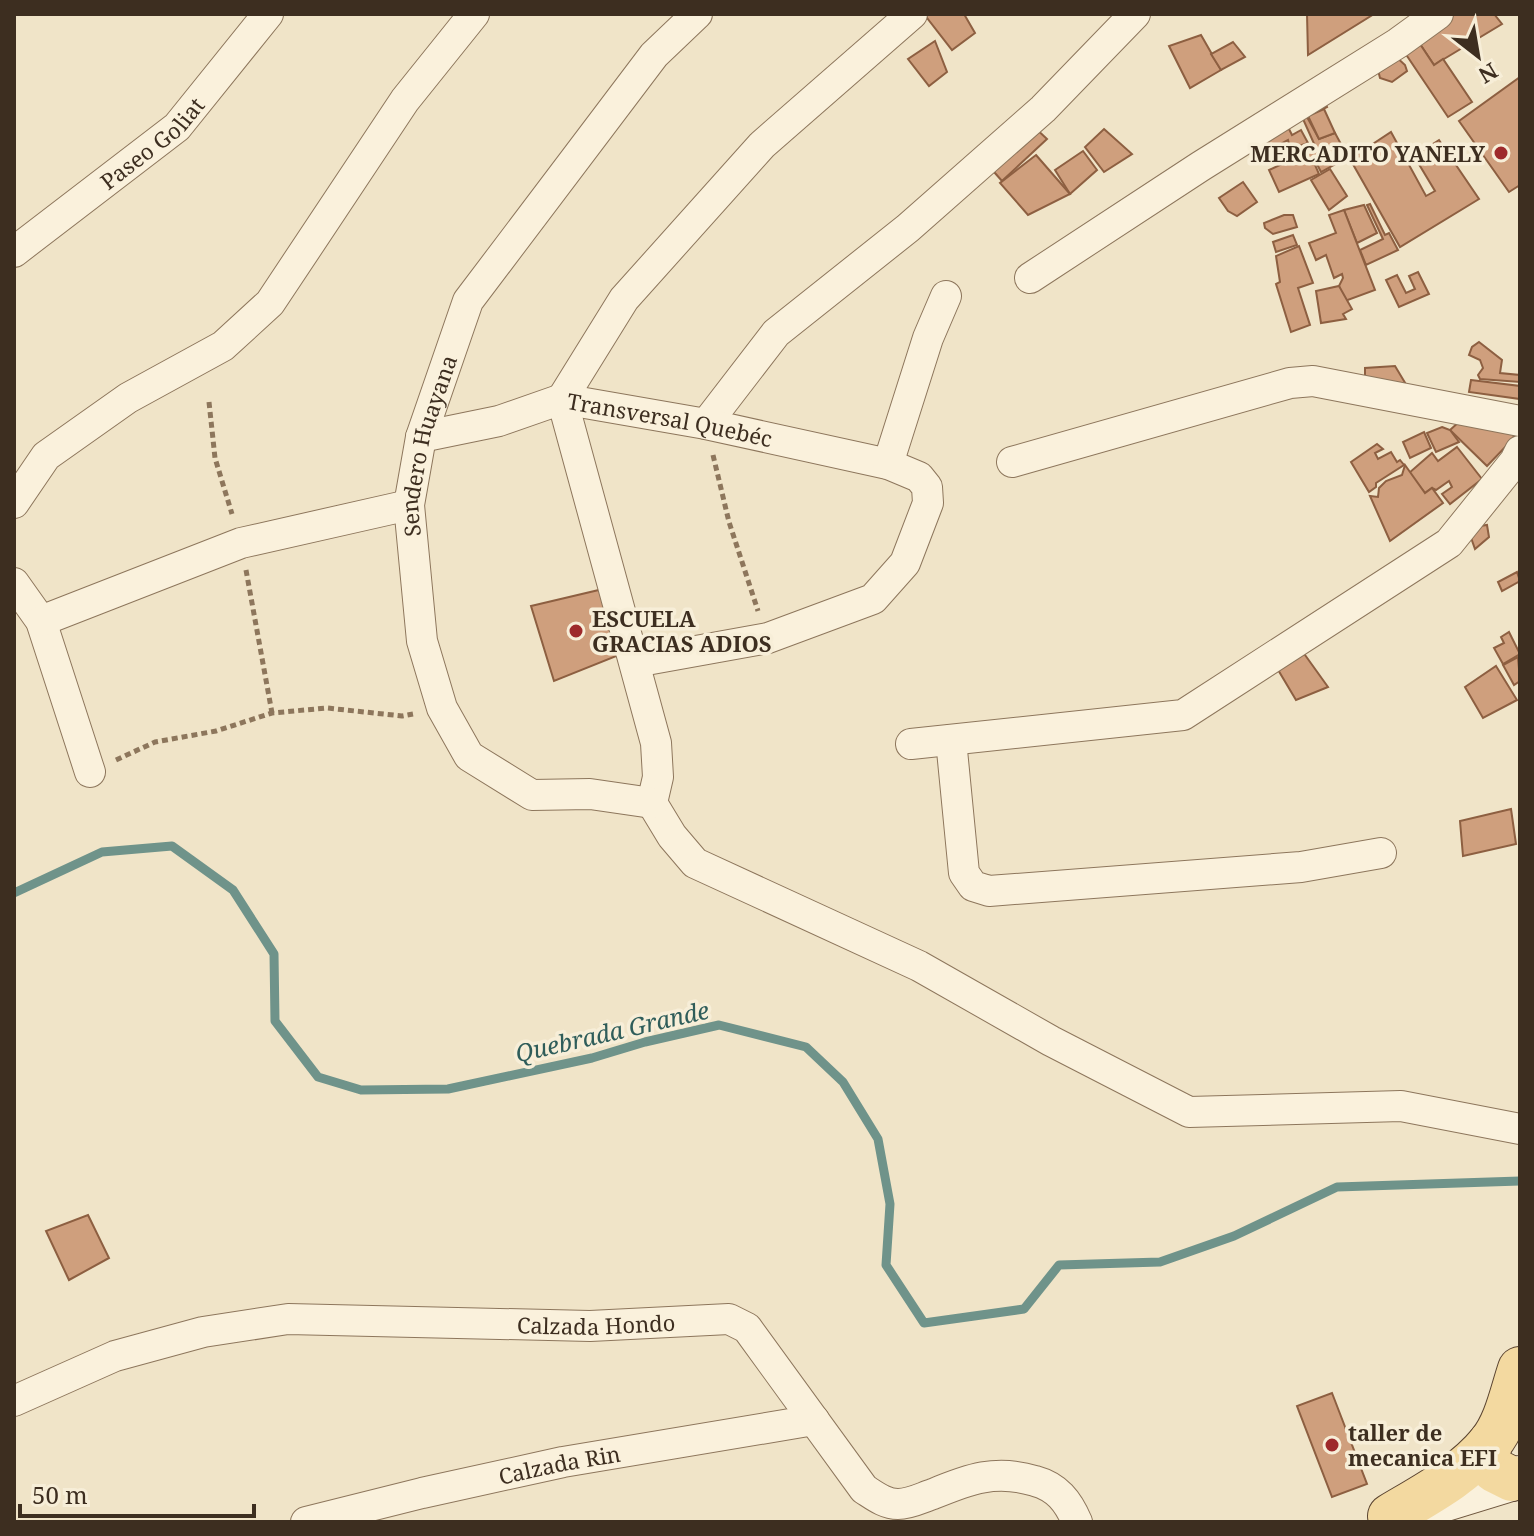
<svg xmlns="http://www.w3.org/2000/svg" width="1534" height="1536" font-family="'Noto Serif',serif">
<rect width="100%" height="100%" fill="#f0e4c8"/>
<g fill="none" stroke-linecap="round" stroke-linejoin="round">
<polyline stroke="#6f938a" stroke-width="9" points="14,893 102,852 172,846 233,890 274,954 275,1021 318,1077 361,1090 448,1089 592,1058 645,1042 719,1025 806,1047 843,1082 878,1139 890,1204 886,1265 924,1323 1024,1309 1059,1265 1160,1262 1234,1236 1337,1187 1520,1181"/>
</g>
<g fill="#cf9f7d" stroke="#8d5f41" stroke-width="2">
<polygon points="924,14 964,14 975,33 952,50"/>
<polygon points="1307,14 1374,14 1308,55"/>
<polygon points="1452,14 1494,14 1502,24 1434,65 1416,38"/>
<polygon points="1201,35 1221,70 1190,88 1169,46"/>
<polygon points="1416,38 1434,65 1443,59 1472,102 1448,117 1399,44"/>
<polygon points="935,41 947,72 929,86 908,59"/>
<polygon points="1233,42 1245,57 1221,70 1211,54"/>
<polygon points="1393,54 1405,65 1407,71 1392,82 1380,78 1377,66"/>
<polygon points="1520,77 1520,185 1509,192 1459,121"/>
<polygon points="1321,94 1327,107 1307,117 1319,139 1335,133 1348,157 1321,172 1317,164 1315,165 1319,174 1279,192 1269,170 1316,148 1299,110"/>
<polygon points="1324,109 1335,133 1319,139 1308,116"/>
<polygon points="1284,119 1292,135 1301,130 1308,143 1293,148 1266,163 1265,156 1289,144 1288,140 1262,154 1253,135"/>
<polygon points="1032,125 1047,139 1002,181 987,164"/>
<polygon points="1104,129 1132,154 1104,172 1085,147"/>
<polygon points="1391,132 1426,196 1435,191 1414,156 1439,140 1479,199 1400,247 1350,159"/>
<polygon points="1083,151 1097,170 1070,194 1055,170"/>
<polygon points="1036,155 1070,194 1028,215 1000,183"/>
<polygon points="1330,169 1347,196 1329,210 1311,180"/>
<polygon points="1243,182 1257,202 1237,216 1228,211 1219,198"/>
<polygon points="1370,204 1385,235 1389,233 1398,250 1366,265 1360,250 1383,239 1367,205"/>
<polygon points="1364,205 1377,233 1357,243 1344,210"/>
<polygon points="1344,210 1375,290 1345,301 1339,286 1343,278 1342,274 1334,278 1326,255 1316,260 1309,243 1336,233 1329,215"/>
<polygon points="1284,215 1293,215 1297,227 1273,234 1265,228 1264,223"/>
<polygon points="1293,235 1297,245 1276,252 1273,242"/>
<polygon points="1299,246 1313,283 1298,288 1310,325 1291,332 1276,284 1280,282 1276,256"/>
<polygon points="1418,272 1429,294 1399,307 1386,280 1397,275 1406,293 1415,289 1409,276"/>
<polygon points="1339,286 1352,309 1343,314 1346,319 1321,323 1316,291"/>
<polygon points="1479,342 1502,360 1500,373 1520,375 1520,382 1480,379 1478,375 1483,368 1480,360 1469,355 1472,347"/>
<polygon points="1395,366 1407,386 1365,377 1365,368"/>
<polygon points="1471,380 1520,386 1520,399 1469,392"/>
<polygon points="1460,421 1519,426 1512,440 1487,466 1450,430"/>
<polygon points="1442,427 1450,430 1459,442 1436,452 1427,433"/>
<polygon points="1424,432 1431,448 1410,458 1403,442"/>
<polygon points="1377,444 1383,449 1375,453 1378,459 1391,452 1397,462 1400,460 1404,465 1376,483 1376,487 1369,492 1351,462"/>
<polygon points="1457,447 1482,479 1450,504 1442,494 1452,487 1449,481 1436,490 1432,488 1425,493 1409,473 1432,453 1438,461"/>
<polygon points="1405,465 1425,493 1432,488 1443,503 1390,541 1370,496 1378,497 1379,488 1386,481 1402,475"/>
<polygon points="1487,525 1489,537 1475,549 1469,532 1473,527"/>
<polygon points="1517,572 1520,581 1502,591 1498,582"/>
<polygon points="603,589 619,655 554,681 531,606"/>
<polygon points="1509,632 1520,654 1503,664 1494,648 1504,643 1501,637"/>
<polygon points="1300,648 1328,687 1296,700 1274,663"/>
<polygon points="1518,657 1520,681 1514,685 1503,665"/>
<polygon points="1496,666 1517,700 1483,718 1465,687"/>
<polygon points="1511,809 1516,844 1463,856 1460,821"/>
<polygon points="88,1215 109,1258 69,1280 46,1231"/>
<polygon points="1332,1393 1367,1484 1332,1497 1297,1406"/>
</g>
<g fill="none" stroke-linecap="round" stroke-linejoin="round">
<defs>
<g id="street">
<polyline points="912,14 762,145 624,299 562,399 656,743 658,777 652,803 672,836 695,863 919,966 1051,1041 1189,1112 1401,1106 1520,1129"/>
<path id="s1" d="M 14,252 L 177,127 L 268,14"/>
<polyline points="1030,278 1201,166 1398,43 1438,14"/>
<polyline points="706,424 776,333 908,228 1043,109 1135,14"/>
<path id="s2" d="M 421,437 L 499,421 L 562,399 L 706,424 L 888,464 L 919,477 L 927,487 L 928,503 L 905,563 L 873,599 L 768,638 L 635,662"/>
<polyline points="1012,462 1290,383 1313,381 1520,421"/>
<polyline points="888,464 928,338 946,296"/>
<polyline points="14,503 46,456 128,398 223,346 270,303 405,100 474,14"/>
<polyline points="14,583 41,621 90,772"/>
<polyline points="41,621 241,543 409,505"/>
<polyline points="951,740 964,873 973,886 989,891 1301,867 1381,853"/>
<polyline points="911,744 1183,715 1449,543 1515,461 1520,451"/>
<path id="s3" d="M 652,803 L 590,794 L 532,795 L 469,756 L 442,708 L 422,641 L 409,505 L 421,437 L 468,301 L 654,55 L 697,14"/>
<path id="s4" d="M 14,1401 L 115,1356 L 203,1332 L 288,1319 L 590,1326 L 729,1319 L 747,1328 L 864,1489 C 875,1496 885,1504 898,1504 C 910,1504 921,1498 933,1494 C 969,1479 996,1469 1035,1481 C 1057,1487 1068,1501 1077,1522"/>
<path id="s5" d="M 306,1522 L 422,1493 L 563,1462 L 814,1420"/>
</g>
<polyline id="secondary" points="1416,1509 1520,1477"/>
<g id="primary">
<polyline points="1490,1443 1487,1459 1494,1470 1512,1479"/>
<path d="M 1390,1516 C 1425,1495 1464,1475 1490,1443 C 1506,1424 1512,1393 1520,1369"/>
</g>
</defs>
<use href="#street" stroke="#8d765c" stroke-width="32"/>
<use href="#secondary" stroke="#6f573f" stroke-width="44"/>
<use href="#primary" stroke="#5b4430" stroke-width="46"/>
<g stroke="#8d765c" stroke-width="5" stroke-dasharray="6 4" stroke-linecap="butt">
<polyline points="209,402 215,458 232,514"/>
<polyline points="713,455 729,522 758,611"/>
<polyline points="246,570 272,713"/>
<polyline points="116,760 155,742 216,731 272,713 327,708 402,716 413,714"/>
</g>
<use href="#street" stroke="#faf1dc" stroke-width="30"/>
<use href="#secondary" stroke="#faf1dc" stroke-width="42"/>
<use href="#primary" stroke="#f3d9a0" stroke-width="44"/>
</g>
<g fill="#9e2a2b" stroke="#f7eed8" stroke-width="3">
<circle cx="1501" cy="153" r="8"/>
<circle cx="576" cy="631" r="8"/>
<circle cx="1332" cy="1445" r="8"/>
</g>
<g text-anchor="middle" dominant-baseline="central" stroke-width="7" stroke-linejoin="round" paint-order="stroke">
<g font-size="22" fill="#3d2e20" stroke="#f7eed8">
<text stroke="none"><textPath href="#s1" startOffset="176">Paseo Goliat</textPath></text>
<text stroke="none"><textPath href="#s2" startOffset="256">Transversal Quebéc</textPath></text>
<text stroke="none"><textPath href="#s3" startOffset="518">Sendero Huayana</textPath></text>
<text stroke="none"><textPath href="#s4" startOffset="596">Calzada Hondo</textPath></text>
<text stroke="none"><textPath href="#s5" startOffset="260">Calzada Rin</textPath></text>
</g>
<g font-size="22" font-weight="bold" fill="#3d2e20" stroke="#f7eed8" text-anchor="start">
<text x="1485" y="153" text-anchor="end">MERCADITO YANELY</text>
<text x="592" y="618">ESCUELA<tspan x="592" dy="25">GRACIAS ADIOS</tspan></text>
<text x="1348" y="1432">taller de<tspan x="1348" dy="25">mecanica EFI</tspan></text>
</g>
<g font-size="24" font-style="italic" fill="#2f5d5a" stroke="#f7eed8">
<text transform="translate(612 1031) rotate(-13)">Quebrada Grande</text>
</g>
</g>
<rect width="1534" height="1536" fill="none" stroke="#3d2e20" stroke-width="32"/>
<g transform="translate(1478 56) rotate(149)" stroke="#f7eed8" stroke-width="6" paint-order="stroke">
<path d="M0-6L14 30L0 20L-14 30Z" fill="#3d2e20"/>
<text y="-12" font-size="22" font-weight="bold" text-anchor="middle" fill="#3d2e20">N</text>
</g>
<path d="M20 1504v12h234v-12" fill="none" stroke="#3d2e20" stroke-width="4"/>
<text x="32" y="1504" font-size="24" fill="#3d2e20" stroke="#f7eed8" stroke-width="6" paint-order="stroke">50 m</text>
</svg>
